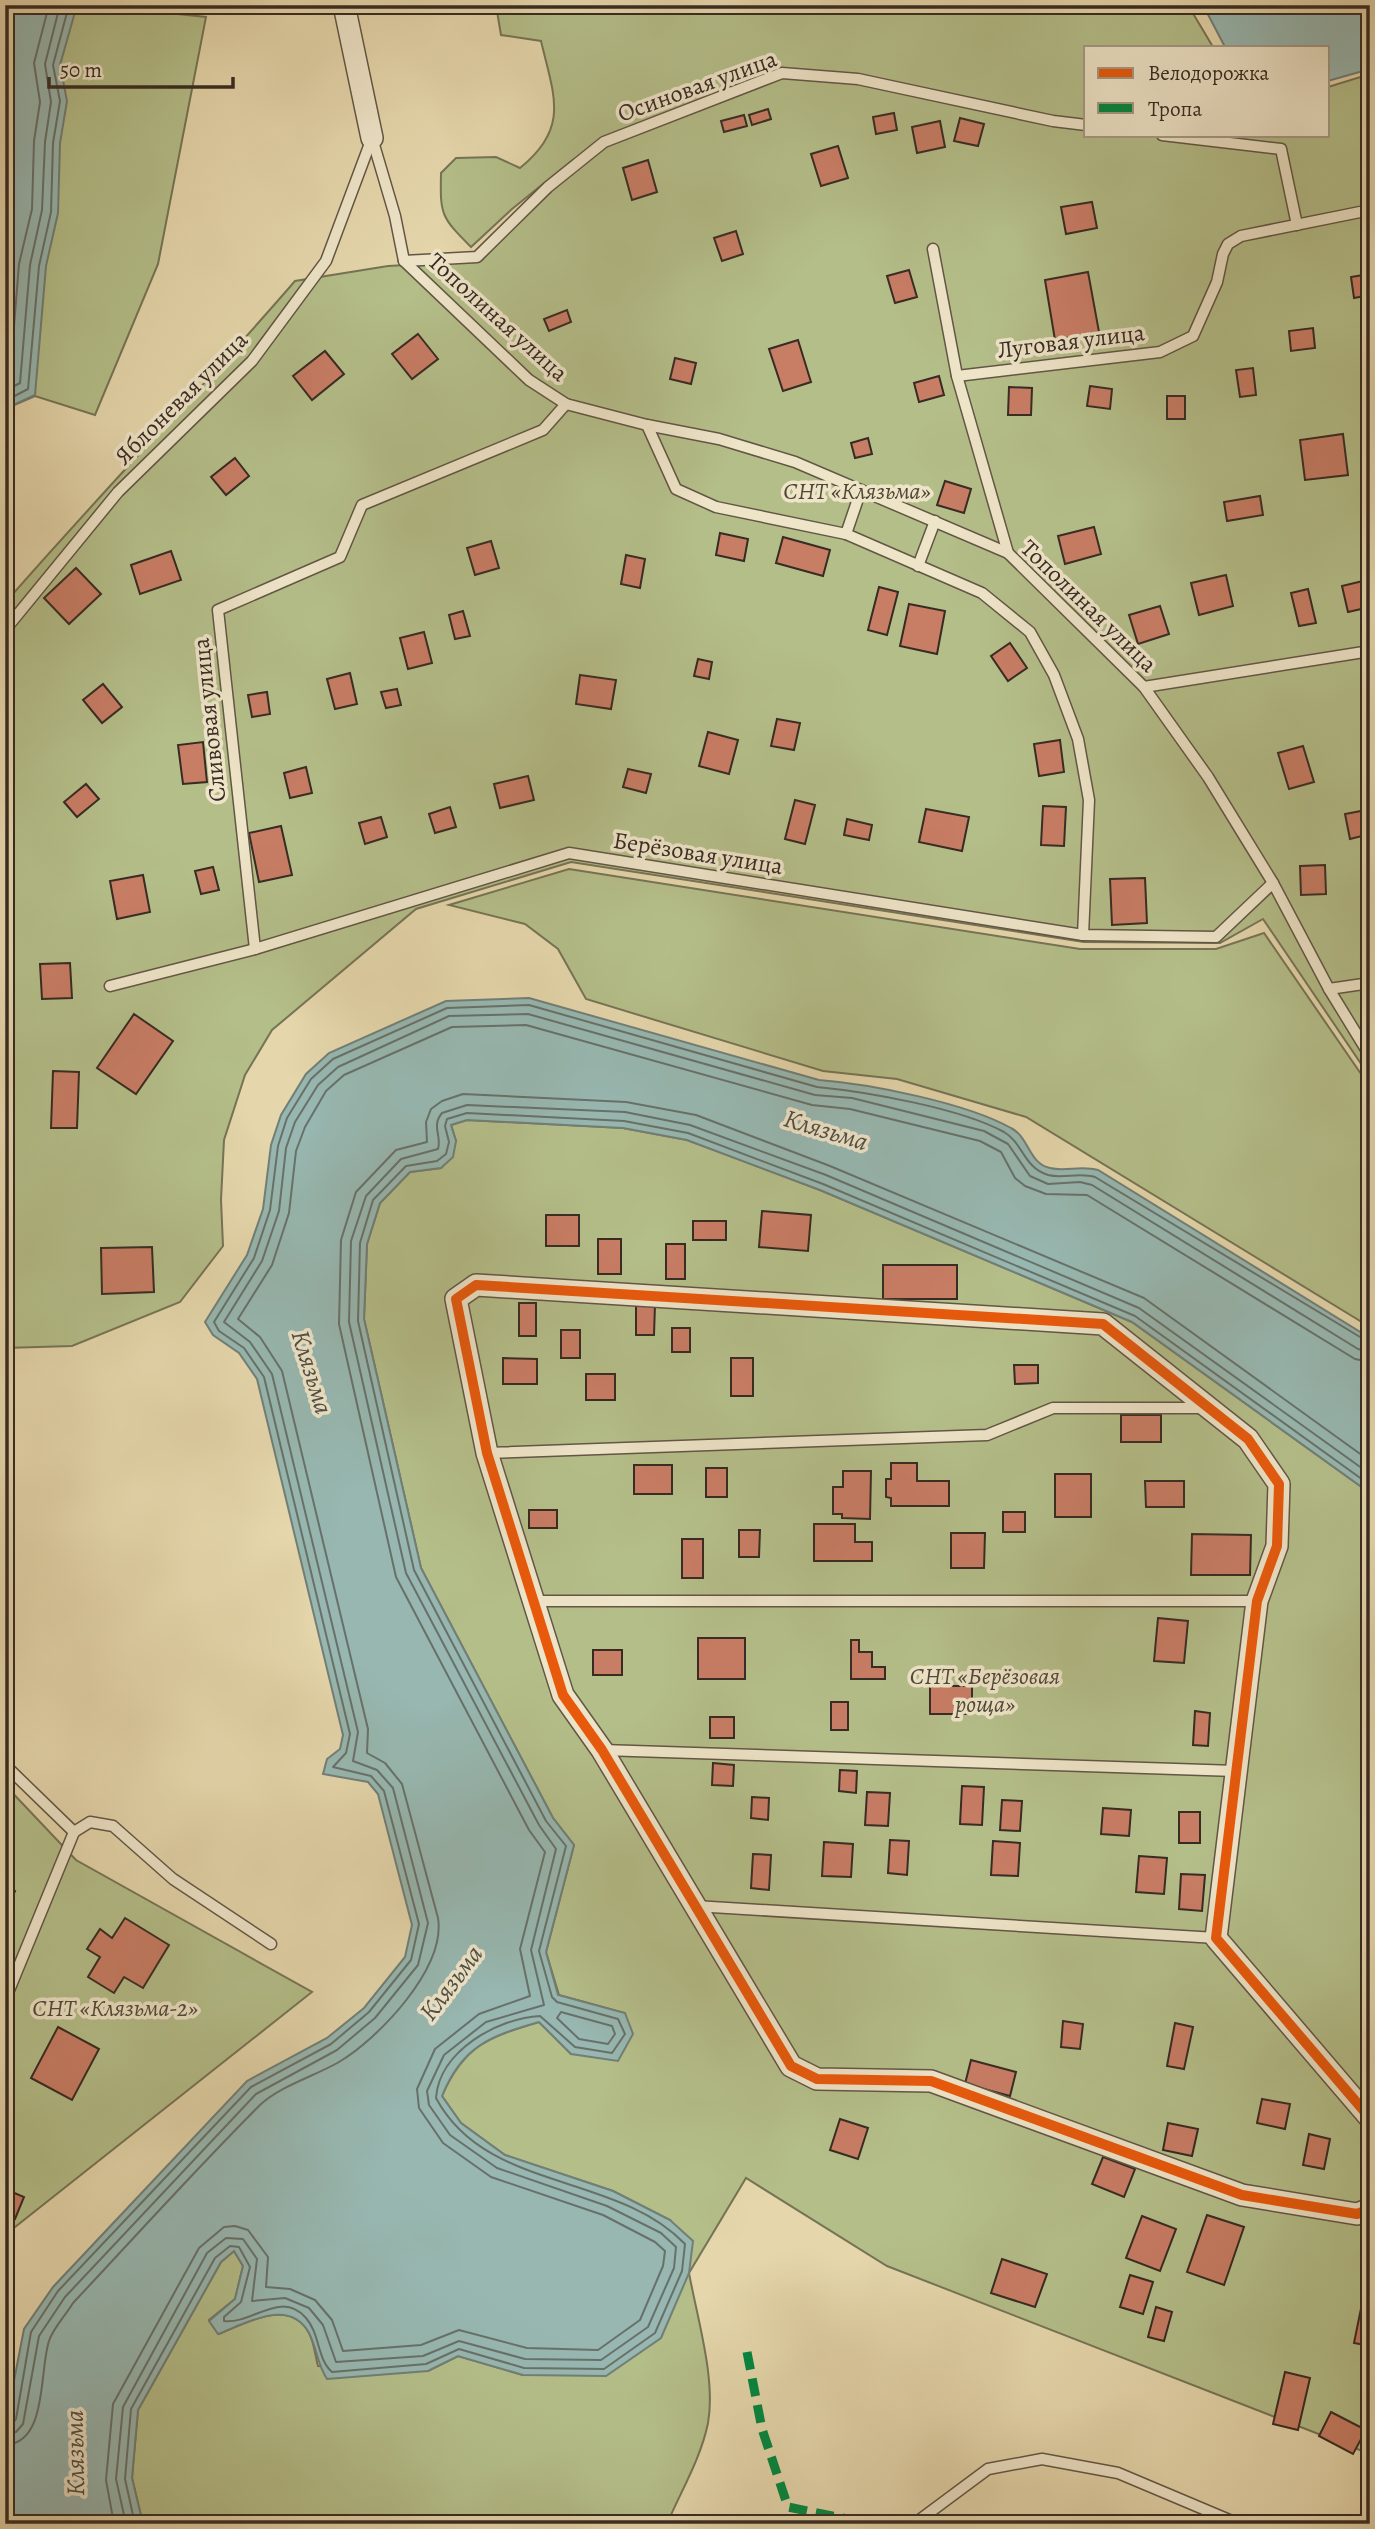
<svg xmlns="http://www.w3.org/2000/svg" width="1375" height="2529" font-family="Alegreya,serif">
<rect width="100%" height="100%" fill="#e5d6ab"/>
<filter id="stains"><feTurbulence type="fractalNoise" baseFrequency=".00286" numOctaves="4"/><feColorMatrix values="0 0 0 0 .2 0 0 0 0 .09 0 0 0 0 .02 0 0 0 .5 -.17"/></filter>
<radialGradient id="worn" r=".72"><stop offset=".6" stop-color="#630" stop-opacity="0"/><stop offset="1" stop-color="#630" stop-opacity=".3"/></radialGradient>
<g fill="#b4be89" stroke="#767456" stroke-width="2">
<polygon points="5,5 90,5 206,17 158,264 95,415 35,396 5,409"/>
<path d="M 496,5 L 1188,5 L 1213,47 L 1086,47 L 1086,135 L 1328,135 L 1328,87 L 1370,74 L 1370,1077 L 1263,919 L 1220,943 L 1084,942 L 571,862 L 416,909 L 272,1030 L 245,1075 L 224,1140 L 221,1200 L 223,1246 L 180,1302 L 72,1346 L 5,1348 L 5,603 C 100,494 200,391 295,281 L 388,266 L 481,261 L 574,159 L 512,209 L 471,247 C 441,217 440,215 441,173 L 456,158 L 496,157 L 520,168 C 570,128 554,96 541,41 L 501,35 Z"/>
<polygon points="569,869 1080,949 1216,949 1264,933 1370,1087 1370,1327 1026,1117 897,1079 823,1071 586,999 558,949 525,924 449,905"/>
<path d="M 467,1120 L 623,1128 L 687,1140 L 820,1190 L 1132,1322 L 1370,1493 L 1370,2454 L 887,2266 L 746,2178 L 689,2273 C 697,2317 716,2379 708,2423 C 701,2458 681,2491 667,2524 L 143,2524 L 132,2478 L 138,2410 L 221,2262 L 234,2251 L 243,2266 L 235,2299 L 209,2320 L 219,2334 C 245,2323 290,2297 309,2333 C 314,2342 315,2355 318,2366 L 428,2371 L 458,2356 L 523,2375 L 670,2220 L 613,2191 L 505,2155 L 461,2123 L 442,2096 C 464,2045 489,2037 539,2022 L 571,2054 L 624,2013 L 559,1995 L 546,1952 L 574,1845 L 553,1818 L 421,1568 L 364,1319 L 367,1244 L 380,1203 L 410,1172 L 441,1168 L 456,1141 L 451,1125 Z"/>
<polygon points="5,1785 76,1860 312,1992 5,2235"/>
</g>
<g fill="#97b7b0" stroke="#717f78" stroke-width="2">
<polygon points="5,5 77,5 60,65 67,101 60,143 58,213 46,266 35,395 5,409"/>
<polygon points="1203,5 1370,5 1370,69 1328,81 1328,47 1225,47"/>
<path d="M 529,998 L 819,1080 C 871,1084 966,1103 1011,1128 C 1029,1137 1029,1164 1050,1168 C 1066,1172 1080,1165 1098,1170 L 1370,1338 L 1370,1493 L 1132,1322 L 820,1190 L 687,1140 L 623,1128 L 467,1120 L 451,1125 L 456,1141 L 453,1157 L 441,1168 L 410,1172 L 380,1203 L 367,1244 L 364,1319 L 421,1568 L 553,1818 L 574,1845 L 546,1952 L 558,1995 L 625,2013 L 633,2034 L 618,2061 L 571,2054 L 539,2022 C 490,2036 462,2046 442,2096 L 461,2123 L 505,2155 L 613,2191 L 670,2220 L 693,2241 L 689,2273 L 661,2338 L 606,2376 L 523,2375 L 458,2356 L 428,2371 L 327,2379 C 317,2364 317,2348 309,2333 C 289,2297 245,2324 218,2334 L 209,2321 L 235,2299 L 243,2266 L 234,2251 L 221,2262 L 138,2410 L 132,2478 L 143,2524 L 5,2524 L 5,2427 L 24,2329 L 53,2287 L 247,2081 L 327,2038 L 364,2008 L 405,1957 L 412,1925 L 378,1794 L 368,1782 L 323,1774 L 327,1759 L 340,1749 L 343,1735 L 257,1379 L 239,1353 L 213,1335 L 205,1322 L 247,1255 L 263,1209 L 271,1145 L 281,1115 L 306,1074 L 329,1053 L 446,1001 Z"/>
</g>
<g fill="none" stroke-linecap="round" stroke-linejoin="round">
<g stroke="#67716a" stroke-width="2">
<polyline points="5,380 10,376 19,264 32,209 34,141 40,102 34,63 49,5"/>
<polyline points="5,391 20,383 30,265 42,210 45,142 51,102 45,64 60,5"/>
<polyline points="5,401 28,389 39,266 51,212 53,143 60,101 53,65 69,5"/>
<polygon points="561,2012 612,2026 615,2034 608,2044 579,2039 557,2018"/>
<path d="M 5,2426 L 12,2424 L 16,2419 L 31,2332 L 58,2291 L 251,2087 L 331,2044 L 369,2012 L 411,1960 L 419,1924 L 384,1791 L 371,1776 L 333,1767 L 346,1753 L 350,1734 L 264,1377 L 244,1348 L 219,1331 L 214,1322 L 254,1258 L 270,1210 L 278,1146 L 287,1118 L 311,1079 L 333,1059 L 447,1008 L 529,1005 L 817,1087 C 868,1092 960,1108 1004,1132 C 1023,1143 1024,1168 1048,1175 C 1063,1179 1079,1172 1095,1177 L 1370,1343"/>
<polyline points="5,2434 16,2432 23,2424 39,2336 65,2297 256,2094 337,2050 375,2018 418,1965 428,1923 393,1788 377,1770 353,1761 358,1732 272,1374 250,1342 224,1322 262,1261 279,1211 286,1148 295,1122 318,1085 338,1067 449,1016 528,1014 815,1095 852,1098 984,1131 1008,1144 1030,1176 1048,1184 1080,1182 1092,1185 1358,1349 1370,1352"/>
<path d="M 5,2445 C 48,2443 39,2371 49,2341 C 53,2328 66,2315 73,2303 C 135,2237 196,2169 260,2105 C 280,2086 315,2076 339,2062 C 379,2038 446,1968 438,1918 L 402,1784 L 385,1763 L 367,1753 L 368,1729 L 282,1371 L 260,1337 L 238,1319 L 272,1265 L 289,1213 L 296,1151 L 305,1127 L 326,1091 L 344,1075 L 452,1027 L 526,1025 L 812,1105 L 850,1109 L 980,1141 L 1001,1152 L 1015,1178 L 1025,1186 L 1046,1194 L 1087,1195 L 1355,1359 L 1370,1362"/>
<polyline points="114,2524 106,2480 113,2404 199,2248 224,2227 235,2226 248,2230 268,2257 266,2287 290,2289 315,2300 332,2320 343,2351 421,2345 459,2330 527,2348 598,2350 640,2320 663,2266 665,2251 655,2242 603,2215 491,2177 443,2143 419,2108 417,2089 435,2049 479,2014 530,1996 520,1949 545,1852 529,1830 396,1577 339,1324 341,1240 356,1192 396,1150 427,1142 426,1122 431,1109 442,1101 463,1094 626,1102 696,1115 830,1166 1144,1298 1370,1461"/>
<path d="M 126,2524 L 116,2479 L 123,2407 L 207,2253 L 226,2238 L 243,2239 L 257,2259 L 252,2301 L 285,2298 L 309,2308 L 323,2325 L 336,2362 L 423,2356 L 459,2341 L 525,2359 L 601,2360 L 648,2327 L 674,2268 L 676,2247 L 661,2233 L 607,2206 L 497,2168 L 450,2135 L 429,2105 L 427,2091 L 444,2055 L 486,2022 L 544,2005 L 531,1950 L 556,1849 L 539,1825 L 406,1573 L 349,1322 L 351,1241 L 366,1196 L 401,1159 L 438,1149 C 442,1136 431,1126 442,1113 L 467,1105 L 625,1112 L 690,1125 L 826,1175 L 1139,1308 L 1370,1474"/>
<path d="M 135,2524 L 125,2479 L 131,2409 L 215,2258 L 230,2246 L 239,2247 L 250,2267 L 241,2302 L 224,2317 L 224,2321 C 251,2325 281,2289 306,2318 C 320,2334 317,2359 332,2372 L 426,2364 L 459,2349 L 524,2368 L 604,2369 L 655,2333 L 682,2271 L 685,2244 C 616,2172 486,2192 436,2098 C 439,2051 498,2018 540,2016 L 575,2047 L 612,2053 L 625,2034 L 618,2019 L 557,2002 L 552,1997 L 539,1951 L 566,1846 L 546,1821 L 414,1570 L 358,1321 L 360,1243 L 373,1200 L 406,1166 L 437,1161 L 446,1154 L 449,1142 L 445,1126 L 447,1119 L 467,1113 L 624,1121 L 688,1133 L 823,1184 L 1135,1316 L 1370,1485"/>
</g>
</g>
<g fill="#c87d65" stroke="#372b23" stroke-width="2">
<polygon points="768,109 771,119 752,125 749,115"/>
<polygon points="894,113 897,130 876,134 873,117"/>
<polygon points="744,115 747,126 724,132 721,121"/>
<polygon points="960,118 984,124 978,146 954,141"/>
<polygon points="940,121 945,147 917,153 912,127"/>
<polygon points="838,146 848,178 821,186 811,154"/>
<polygon points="648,160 657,192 632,200 623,168"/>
<polygon points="1092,202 1097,228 1066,234 1061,207"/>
<polygon points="736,231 743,254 722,261 714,238"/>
<polygon points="909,270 917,297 895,303 887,276"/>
<polygon points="1088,272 1099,332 1055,340 1045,280"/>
<polygon points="1369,274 1370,295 1354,298 1351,277"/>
<polygon points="567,310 571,322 549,331 544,319"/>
<polygon points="1313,328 1315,348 1291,351 1289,331"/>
<polygon points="418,334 438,359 412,379 392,354"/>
<polygon points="798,340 811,382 783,391 769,349"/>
<polygon points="325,351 344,374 312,400 293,376"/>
<polygon points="675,358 696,363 691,384 670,379"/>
<polygon points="1253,368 1256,395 1240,397 1236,370"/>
<polygon points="939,376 944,395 919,402 914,383"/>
<polygon points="1090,386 1112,389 1110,409 1087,406"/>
<polygon points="1009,387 1032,388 1031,415 1008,415"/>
<rect x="1167" y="396" width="18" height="23"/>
<polygon points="1343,434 1348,475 1305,480 1300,440"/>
<polygon points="868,438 872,454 855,458 851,443"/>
<polygon points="235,458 249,476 226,495 211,477"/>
<polygon points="945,481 971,489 964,513 937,505"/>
<polygon points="1260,496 1263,515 1227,521 1224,502"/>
<polygon points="1094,527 1101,554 1065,564 1058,536"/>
<polygon points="720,533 748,539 744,561 716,555"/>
<polygon points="783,537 830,550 823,576 776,563"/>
<polygon points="491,541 499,568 475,575 467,548"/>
<polygon points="171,551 181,580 140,594 131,565"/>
<polygon points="626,555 645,559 640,588 621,584"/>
<polygon points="76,568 101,594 69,624 44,598"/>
<polygon points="1226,575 1233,606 1199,615 1191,583"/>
<polygon points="1367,580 1370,607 1348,612 1342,586"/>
<polygon points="879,587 898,592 887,635 868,630"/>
<polygon points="1308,589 1316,623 1299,626 1291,593"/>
<polygon points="909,604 945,611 937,654 900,646"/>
<polygon points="1160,606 1169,634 1138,644 1129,615"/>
<polygon points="463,611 470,636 455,639 449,615"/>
<polygon points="424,632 432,663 408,669 400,638"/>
<polygon points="1010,643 1027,668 1008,681 991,656"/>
<polygon points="698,659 712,662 709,679 694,676"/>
<polygon points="350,673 357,704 335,709 327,679"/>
<polygon points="580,675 616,680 611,709 576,704"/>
<polygon points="103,684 122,707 102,723 83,700"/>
<polygon points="397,689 401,705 386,708 381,692"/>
<polygon points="267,692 270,714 252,717 248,695"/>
<polygon points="777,719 800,723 794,750 771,746"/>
<polygon points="708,732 738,740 729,774 699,766"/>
<polygon points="1060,740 1064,772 1039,776 1034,744"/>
<polygon points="203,742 207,782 183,784 178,745"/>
<polygon points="1303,746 1314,782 1289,789 1278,753"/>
<polygon points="306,767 312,793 290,798 284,773"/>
<polygon points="628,769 651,774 646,793 623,787"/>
<polygon points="528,776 534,800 500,808 494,784"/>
<polygon points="86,784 99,799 77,817 64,802"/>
<polygon points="795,800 815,805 805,844 785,839"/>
<polygon points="1043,806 1066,807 1064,846 1041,845"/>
<polygon points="450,807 456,827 435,833 429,814"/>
<polygon points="926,809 969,817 962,851 919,842"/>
<polygon points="1361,811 1366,835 1350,839 1345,814"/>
<polygon points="381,817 387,837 365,844 359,823"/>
<polygon points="847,819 872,825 869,840 844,835"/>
<polygon points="281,826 292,875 259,882 249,833"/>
<polygon points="1325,865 1326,894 1301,895 1300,866"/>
<polygon points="213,867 219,890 201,894 195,871"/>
<polygon points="143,875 150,912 117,919 110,881"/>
<polygon points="1145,878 1147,923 1112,925 1110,879"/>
<polygon points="70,963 72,998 42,999 40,964"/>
<polygon points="134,1014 173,1041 136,1094 97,1068"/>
<polygon points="53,1071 79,1072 77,1128 51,1128"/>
<polygon points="762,1211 811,1215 808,1251 759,1247"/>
<rect x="546" y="1215" width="33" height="31"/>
<rect x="693" y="1221" width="33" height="19"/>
<rect x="598" y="1239" width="23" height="35"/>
<rect x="666" y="1244" width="19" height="35"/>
<polygon points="152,1247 154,1292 102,1294 101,1248"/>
<rect x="883" y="1265" width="74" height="34"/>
<rect x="519" y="1303" width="17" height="33"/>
<polygon points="636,1304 655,1304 654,1335 636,1335"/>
<rect x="672" y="1328" width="18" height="24"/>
<rect x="561" y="1330" width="19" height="28"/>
<polygon points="503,1358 537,1359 537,1384 503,1384"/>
<rect x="731" y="1358" width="22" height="38"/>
<polygon points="1014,1365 1038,1365 1038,1383 1015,1384"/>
<rect x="586" y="1374" width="29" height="26"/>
<rect x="1121" y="1415" width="40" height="27"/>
<polygon points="891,1463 917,1463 917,1481 949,1481 949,1506 891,1506 891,1498 886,1497 886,1479 891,1479"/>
<rect x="634" y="1465" width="38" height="29"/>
<rect x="706" y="1468" width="21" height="29"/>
<polygon points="843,1471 871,1471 870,1519 842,1518 842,1514 833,1514 833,1487 843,1487"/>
<rect x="1055" y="1474" width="36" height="43"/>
<polygon points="1145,1481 1184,1481 1184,1507 1146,1507"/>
<rect x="529" y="1510" width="28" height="18"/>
<rect x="1003" y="1512" width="22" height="20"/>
<polygon points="814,1524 855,1524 855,1542 872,1542 872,1561 814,1561"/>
<polygon points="739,1530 760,1530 759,1557 739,1557"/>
<polygon points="951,1533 985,1533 984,1568 951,1568"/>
<polygon points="1192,1534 1251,1535 1250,1575 1191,1575"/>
<rect x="682" y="1539" width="21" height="39"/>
<polygon points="1158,1618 1188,1621 1184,1663 1154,1661"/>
<rect x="698" y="1638" width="47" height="41"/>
<polygon points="851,1640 859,1640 859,1652 872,1652 872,1667 885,1667 885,1679 851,1679"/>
<rect x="593" y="1650" width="29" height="25"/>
<rect x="930" y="1686" width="42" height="28"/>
<rect x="831" y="1702" width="17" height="28"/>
<polygon points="1195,1711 1210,1713 1208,1746 1193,1745"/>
<rect x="710" y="1717" width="24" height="21"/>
<polygon points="713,1763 734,1765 733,1786 712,1785"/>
<polygon points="840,1770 857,1771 856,1793 839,1791"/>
<polygon points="962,1786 984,1787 982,1825 960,1824"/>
<polygon points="867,1792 890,1793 888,1826 865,1825"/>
<polygon points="752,1797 769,1798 768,1820 751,1818"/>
<polygon points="1002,1800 1022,1801 1020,1831 1000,1830"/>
<polygon points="1103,1808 1131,1810 1129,1836 1101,1834"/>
<rect x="1179" y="1812" width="21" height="31"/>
<polygon points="890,1840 909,1841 907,1875 888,1873"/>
<polygon points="993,1841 1020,1843 1018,1876 991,1875"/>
<polygon points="824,1842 853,1844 851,1877 822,1876"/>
<polygon points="753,1854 771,1855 769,1890 751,1888"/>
<polygon points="1139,1856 1167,1858 1164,1894 1136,1892"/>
<polygon points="1181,1874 1205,1875 1202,1911 1179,1909"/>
<polygon points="5,1887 15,1891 5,1914"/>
<polygon points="125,1918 169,1945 143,1988 124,1977 114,1993 88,1977 100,1957 87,1949 100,1929 112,1938"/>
<polygon points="1063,2021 1083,2024 1080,2049 1061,2047"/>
<polygon points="1175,2023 1193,2027 1184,2069 1167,2066"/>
<polygon points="58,2027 99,2049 72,2100 31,2078"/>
<polygon points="971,2060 1016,2072 1010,2096 965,2084"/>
<polygon points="1262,2099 1290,2104 1285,2129 1257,2123"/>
<polygon points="840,2119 868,2128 858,2159 830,2150"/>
<polygon points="1168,2123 1198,2129 1192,2156 1163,2150"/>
<polygon points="1309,2134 1330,2139 1324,2169 1303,2165"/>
<polygon points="1103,2157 1135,2169 1124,2197 1092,2184"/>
<polygon points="5,2189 24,2197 15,2219 5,2215"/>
<polygon points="1207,2215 1244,2227 1224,2285 1187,2272"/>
<polygon points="1142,2216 1176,2229 1160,2271 1126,2258"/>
<polygon points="1002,2259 1047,2274 1035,2307 991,2293"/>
<polygon points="1130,2275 1153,2282 1143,2314 1120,2307"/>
<polygon points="1367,2279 1370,2280 1370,2346 1354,2343"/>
<polygon points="1156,2307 1172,2312 1164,2341 1148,2337"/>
<polygon points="1285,2372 1310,2378 1298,2430 1273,2424"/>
<polygon points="1331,2412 1366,2430 1353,2454 1319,2436"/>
</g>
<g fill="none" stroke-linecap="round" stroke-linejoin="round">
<defs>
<g id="lane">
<polyline points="1162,135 1281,149 1297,225"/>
<polyline points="372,138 395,216 404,261 529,380 566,404 647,425 719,439 795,462 1008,553 1144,687 1208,777 1273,883 1329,989 1370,1056"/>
<polyline points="933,249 957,376 1008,553"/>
<polyline points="404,261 477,257 548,187 604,142 782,73 858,79 1053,121 1086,125"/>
<polyline points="957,376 1160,352 1193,336 1217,282 1223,254 1228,244 1241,236 1370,210"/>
<polyline points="647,425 676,489 716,507 846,534 982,593 1030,632 1054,675 1078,739 1089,800 1083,935"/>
<polyline points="846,534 861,490"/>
<polyline points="918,566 935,521"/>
<polyline points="5,630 118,492 252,361 326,261 372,138"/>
<polyline points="1144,687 1370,651"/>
<polyline points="255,949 218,610 340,557 362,505 543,430 566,404"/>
<polyline points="110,986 255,949 569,853 1083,935 1216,937 1273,883"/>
<polyline points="1329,989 1370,983"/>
<polyline points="487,1453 987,1435 1053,1408 1207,1408"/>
<polyline points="532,1601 1257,1601"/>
<polyline points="602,1750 1236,1771"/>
<polyline points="5,1765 74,1832"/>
<polyline points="74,1832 90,1822 113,1826 173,1879 271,1944"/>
<polyline points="695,1906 1216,1938"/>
<polyline points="5,2000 74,1832"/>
<polyline points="914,2524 988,2469 1042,2459 1118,2473 1239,2524"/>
</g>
<g id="street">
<polyline points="344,5 372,138"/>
<polyline points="1370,2118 1216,1938 1257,1601 1277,1546 1279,1484 1248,1439 1103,1324 476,1285 456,1299 487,1453 563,1695 602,1750 791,2066 817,2079 931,2081 1242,2195 1357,2214 1370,2209"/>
</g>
</defs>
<use href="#lane" stroke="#625645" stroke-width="13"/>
<use href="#street" stroke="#625645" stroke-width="24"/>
<use href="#lane" stroke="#eee4c8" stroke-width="10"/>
<use href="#street" stroke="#eee4c8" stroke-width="21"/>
<polyline stroke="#00873e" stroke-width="9" stroke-dasharray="18 9" stroke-linecap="butt" points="747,2352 762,2429 788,2507 873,2524"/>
<defs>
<polyline id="cycleway" points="1370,2118 1216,1938 1257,1601 1277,1546 1279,1484 1248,1439 1103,1324 476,1285 456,1299 487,1453 563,1695 602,1750 791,2066 817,2079 931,2081 1242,2195 1357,2214 1370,2209"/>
</defs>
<use href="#cycleway" stroke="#eee4c8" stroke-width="15"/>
<use href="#cycleway" stroke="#e8590c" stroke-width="10"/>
</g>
<g text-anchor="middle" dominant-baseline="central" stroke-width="7" stroke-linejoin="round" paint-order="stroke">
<g font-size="24" fill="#372b23" stroke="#eee4c8">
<text transform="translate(697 86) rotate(-20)">Осиновая улица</text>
<text transform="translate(498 317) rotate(42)">Тополиная улица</text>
<text transform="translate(1071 341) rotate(-7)">Луговая улица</text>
<text transform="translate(181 398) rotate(-45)">Яблоневая улица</text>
<text transform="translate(1089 606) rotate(44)">Тополиная улица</text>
<text transform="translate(209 720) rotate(-96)">Сливовая улица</text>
<text transform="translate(698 853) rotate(9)">Берёзовая улица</text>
</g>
<g font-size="24" font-style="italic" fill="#504837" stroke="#eee4c8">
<text x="857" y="491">СНТ «Клязьма»</text>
<text x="985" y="1676">СНТ «Берёзовая<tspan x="985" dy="28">роща»</tspan></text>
<text x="115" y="2008">СНТ «Клязьма-2»</text>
</g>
<g font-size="26" font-style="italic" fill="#4f4e46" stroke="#eee4c8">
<text transform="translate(826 1130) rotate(17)">Клязьма</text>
<text transform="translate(312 1372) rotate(73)">Клязьма</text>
<text transform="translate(451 1983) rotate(-53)">Клязьма</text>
<text transform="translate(75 2453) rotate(-91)">Клязьма</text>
</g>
</g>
<rect width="1375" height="2529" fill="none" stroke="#e5d6ab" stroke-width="28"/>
<rect x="7" y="7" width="1361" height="2515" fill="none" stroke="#372b23" stroke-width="3.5"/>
<rect x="14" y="14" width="1347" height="2501" fill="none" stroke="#372b23" stroke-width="2"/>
<rect x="1084" y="46" width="245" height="91" fill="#eee4c8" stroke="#a59a86" stroke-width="2"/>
<rect x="1098" y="68" width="35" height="10" fill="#e8590c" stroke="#a59a86" stroke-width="2"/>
<text x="1148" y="80" font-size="21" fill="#372b23">Велодорожка</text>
<rect x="1098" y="103" width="35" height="10" fill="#00873e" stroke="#a59a86" stroke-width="2"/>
<text x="1148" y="116" font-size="21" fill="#372b23">Тропа</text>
<path d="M49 77v10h184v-10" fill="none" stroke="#372b23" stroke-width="3.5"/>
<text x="60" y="77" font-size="21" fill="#372b23" stroke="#eee4c8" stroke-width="5" paint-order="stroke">50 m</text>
<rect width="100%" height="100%" filter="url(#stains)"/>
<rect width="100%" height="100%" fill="url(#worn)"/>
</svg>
